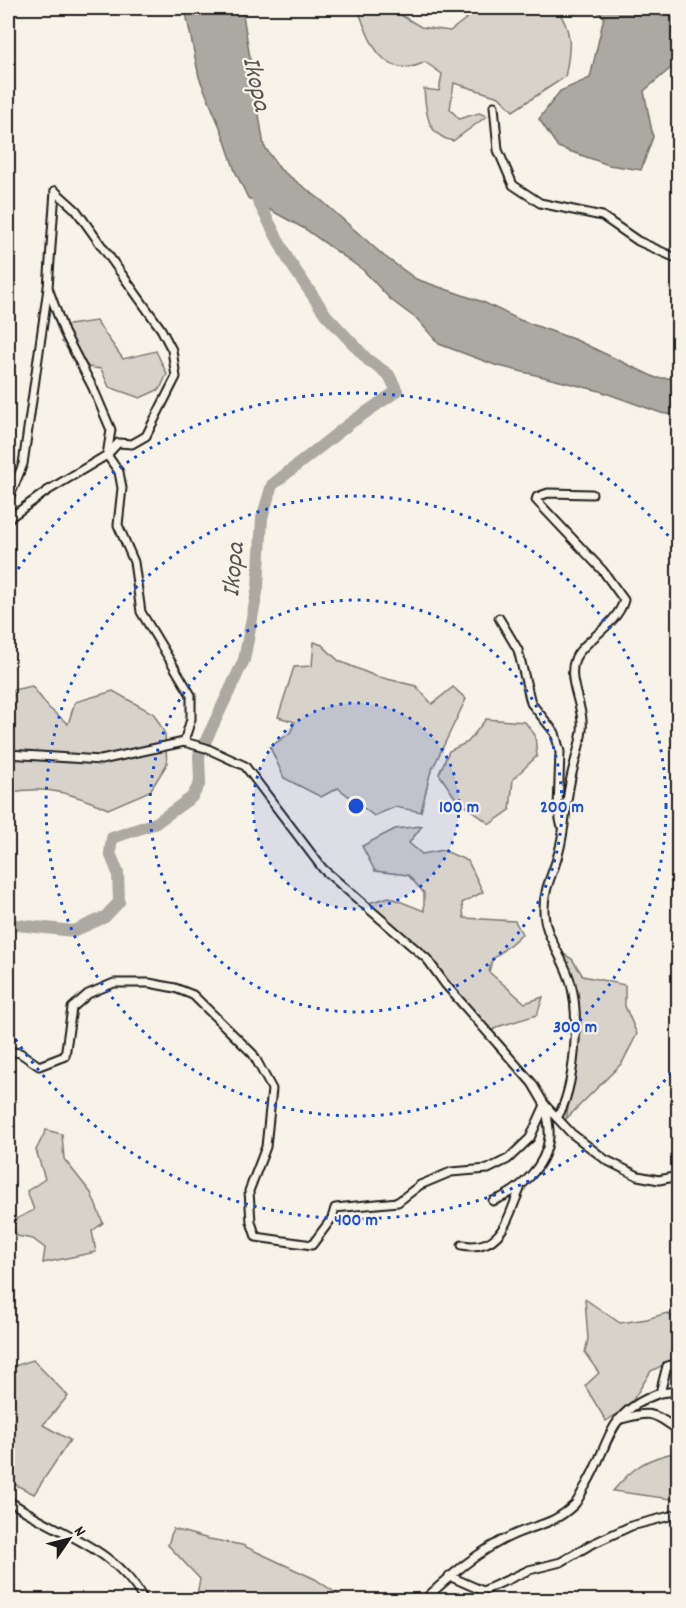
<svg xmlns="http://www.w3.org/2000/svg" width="686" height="1608" font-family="Dekko,sans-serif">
<rect width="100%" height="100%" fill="#f7f3e8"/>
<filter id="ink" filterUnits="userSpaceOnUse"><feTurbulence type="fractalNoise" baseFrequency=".0167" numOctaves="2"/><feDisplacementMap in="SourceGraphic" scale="12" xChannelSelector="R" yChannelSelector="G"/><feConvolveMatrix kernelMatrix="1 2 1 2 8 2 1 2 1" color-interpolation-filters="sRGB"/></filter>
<g filter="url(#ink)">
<g fill="#d7d3cb" stroke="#7a7874" stroke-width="1.5">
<path d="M 358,8 L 389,8 L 421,27 L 450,31 L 480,8 L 556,8 C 573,30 571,49 565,77 L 513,111 L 499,97 L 454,83 L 450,109 L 459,119 L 479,113 L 487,116 L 453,141 C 426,135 426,112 424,89 L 439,91 L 442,74 L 425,62 C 384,83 368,40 358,8 Z"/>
<polygon points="96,321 123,359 156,351 167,374 160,389 140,398 109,387 101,369 89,367 62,342 62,326"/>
<polygon points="314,642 322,645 339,661 375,676 416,686 432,704 453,687 466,699 430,774 421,812 395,807 374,816 338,788 321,797 284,778 270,747 290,733 295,722 278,717 294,667 312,666"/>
<path d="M 32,686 L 49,708 L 68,724 L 75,702 L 113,691 L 154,714 L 165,734 L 167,764 L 150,791 L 108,809 C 74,794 45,784 8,793 L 8,691 Z"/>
<polygon points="486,719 525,722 535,735 537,756 513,779 510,810 490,824 456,799 439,774 449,751 468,742"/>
<polygon points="422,826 409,843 422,854 443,850 468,861 483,892 462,903 464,918 515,921 522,934 492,960 489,972 525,1003 543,997 537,1015 500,1026 489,1032 455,994 438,966 365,904 389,897 424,911 424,893 408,875 375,871 362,846 395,829"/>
<path d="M 560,952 L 572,959 L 583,976 L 625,985 L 625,1006 L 637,1034 L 622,1063 L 566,1119 C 578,1060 574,1010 560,952 Z"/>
<polygon points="46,1130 62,1134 64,1159 91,1193 103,1223 92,1231 96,1252 43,1263 45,1248 33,1239 17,1236 10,1222 34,1210 27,1191 45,1179 36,1150"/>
<polygon points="585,1299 620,1323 647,1319 667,1313 678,1321 678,1354 671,1361 651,1371 630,1405 606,1421 585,1386 599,1373 585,1353 588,1339"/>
<polygon points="33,1360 68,1396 43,1425 70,1440 34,1494 8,1481 8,1374 11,1367"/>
<path d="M 678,1452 L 678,1500 L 613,1491 C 634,1466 647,1458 678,1452 Z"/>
<polygon points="173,1529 209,1539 242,1545 315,1579 346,1600 264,1597 261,1600 196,1600 200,1579 168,1545"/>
</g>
<g fill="#aca9a2" stroke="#72716c" stroke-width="1.5">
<polygon points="185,8 242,8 264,146 280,169 321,200 384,256 416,279 483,302 520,320 576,340 656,378 678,378 678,416 661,413 600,391 495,365 439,344 418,320 391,300 363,270 305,229 248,198 235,171 222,132 199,77"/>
<polygon points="593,8 678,8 678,62 644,91 653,137 641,170 609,165 558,147 539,119 560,91 590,78 604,17"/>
</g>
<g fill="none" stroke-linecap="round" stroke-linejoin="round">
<polyline stroke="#aca9a2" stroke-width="12" points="8,924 74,931 105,917 119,902 118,873 110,853 112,838 156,823 192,797 200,783 199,755 244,660 258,587 262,518 272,485 349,424 397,391 389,375 368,360 326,315 289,261 258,201 257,192"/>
<defs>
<g id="street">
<polyline points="494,106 498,150 513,185 540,203 602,216 638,241 678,259"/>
<polyline points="48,288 64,332 93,388 111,430 107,455 119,472 122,488 118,525 134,562 141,612 191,695 191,719 184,742"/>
<polyline points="8,501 23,464 48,288 55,191"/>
<polyline points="8,519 47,491 107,455 118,443 132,444 146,436 176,377 172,350 161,329 76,210 55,191"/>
<polyline points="499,618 518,650 531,703 555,733 560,752 558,809 561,824"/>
<polyline points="8,754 101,760 184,742 206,748 245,766 323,869 427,959 445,984 532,1083 545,1105 571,1133 606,1160 638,1176 659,1180 678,1176"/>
<polyline points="8,1051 20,1053 39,1066 65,1056 72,1008 88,994 114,983 149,983 175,988 193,995 253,1054 272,1089 266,1147 249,1191 251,1222 256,1237 312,1245 332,1218 335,1208 398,1202 420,1185 451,1172 488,1169 508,1159 530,1138 545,1105"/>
<path d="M 557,1118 C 575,1089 580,1017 571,984 C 565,958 543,936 544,908 C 544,888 553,874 558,855 C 565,832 565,807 570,783 C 573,765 580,748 582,730 C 585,707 566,681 575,659 C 582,641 617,626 624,600 L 603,571 L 536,500 L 537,497 L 548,493 L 592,494"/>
<path d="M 493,1201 C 520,1191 546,1167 549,1137 C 550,1127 547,1115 545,1105"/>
<path d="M 462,1245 C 502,1252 507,1219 520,1189"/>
<polyline points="660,1393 678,1391"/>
<path d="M 618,1420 C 652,1411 650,1411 678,1430"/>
<path d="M 8,1500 C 55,1534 114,1545 144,1600"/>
<polyline points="449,1576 483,1591 529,1570 561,1562 590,1545 631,1526 678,1514"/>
<path d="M 424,1600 C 450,1576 479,1550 513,1535 C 537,1524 553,1525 574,1505 C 579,1500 582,1491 586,1485 C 612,1441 605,1413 660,1393 L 667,1366 L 672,1365 L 678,1370"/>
</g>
</defs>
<use href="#street" stroke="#1c1c1c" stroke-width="11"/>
<use href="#street" stroke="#f7f3e8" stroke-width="7"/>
</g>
</g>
<circle cx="356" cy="806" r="103" fill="#1d4ed8" fill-opacity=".12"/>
<g fill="none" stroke="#1d4ed8" stroke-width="3" stroke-dasharray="3 6">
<circle cx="356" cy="806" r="103"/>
<circle cx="356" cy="806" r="206"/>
<circle cx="356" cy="806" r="310"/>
<path d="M677 1066A413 413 0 0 1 8 1028M8 584A413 413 0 0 1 677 546"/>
</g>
<g text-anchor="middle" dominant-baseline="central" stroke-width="4.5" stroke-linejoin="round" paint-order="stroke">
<g font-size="26" font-style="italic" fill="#565452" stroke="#f7f3e8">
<text transform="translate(255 84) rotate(77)">Ikopa</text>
<text transform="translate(235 570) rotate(-85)">Ikopa</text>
</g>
</g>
<circle cx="356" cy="806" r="9" fill="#1d4ed8" stroke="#f7f3e8" stroke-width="3"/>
<g font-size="18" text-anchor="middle" font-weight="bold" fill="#1d4ed8" stroke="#f7f3e8" stroke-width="4.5" stroke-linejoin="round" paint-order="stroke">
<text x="459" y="812">100 m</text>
<text x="562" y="812">200 m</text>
<text x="575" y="1032">300 m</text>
<text x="356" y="1225">400 m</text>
</g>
<rect width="686" height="1608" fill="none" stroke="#f7f3e8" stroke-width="30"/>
<rect x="15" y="15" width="656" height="1578" fill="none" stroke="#1c1c1c" stroke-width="2" filter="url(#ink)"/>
<g transform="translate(69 1539) rotate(55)" stroke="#f7f3e8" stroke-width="4.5" paint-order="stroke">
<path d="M0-4.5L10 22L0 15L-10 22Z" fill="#1c1c1c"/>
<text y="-9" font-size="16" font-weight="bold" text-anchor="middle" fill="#1c1c1c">N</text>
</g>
</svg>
